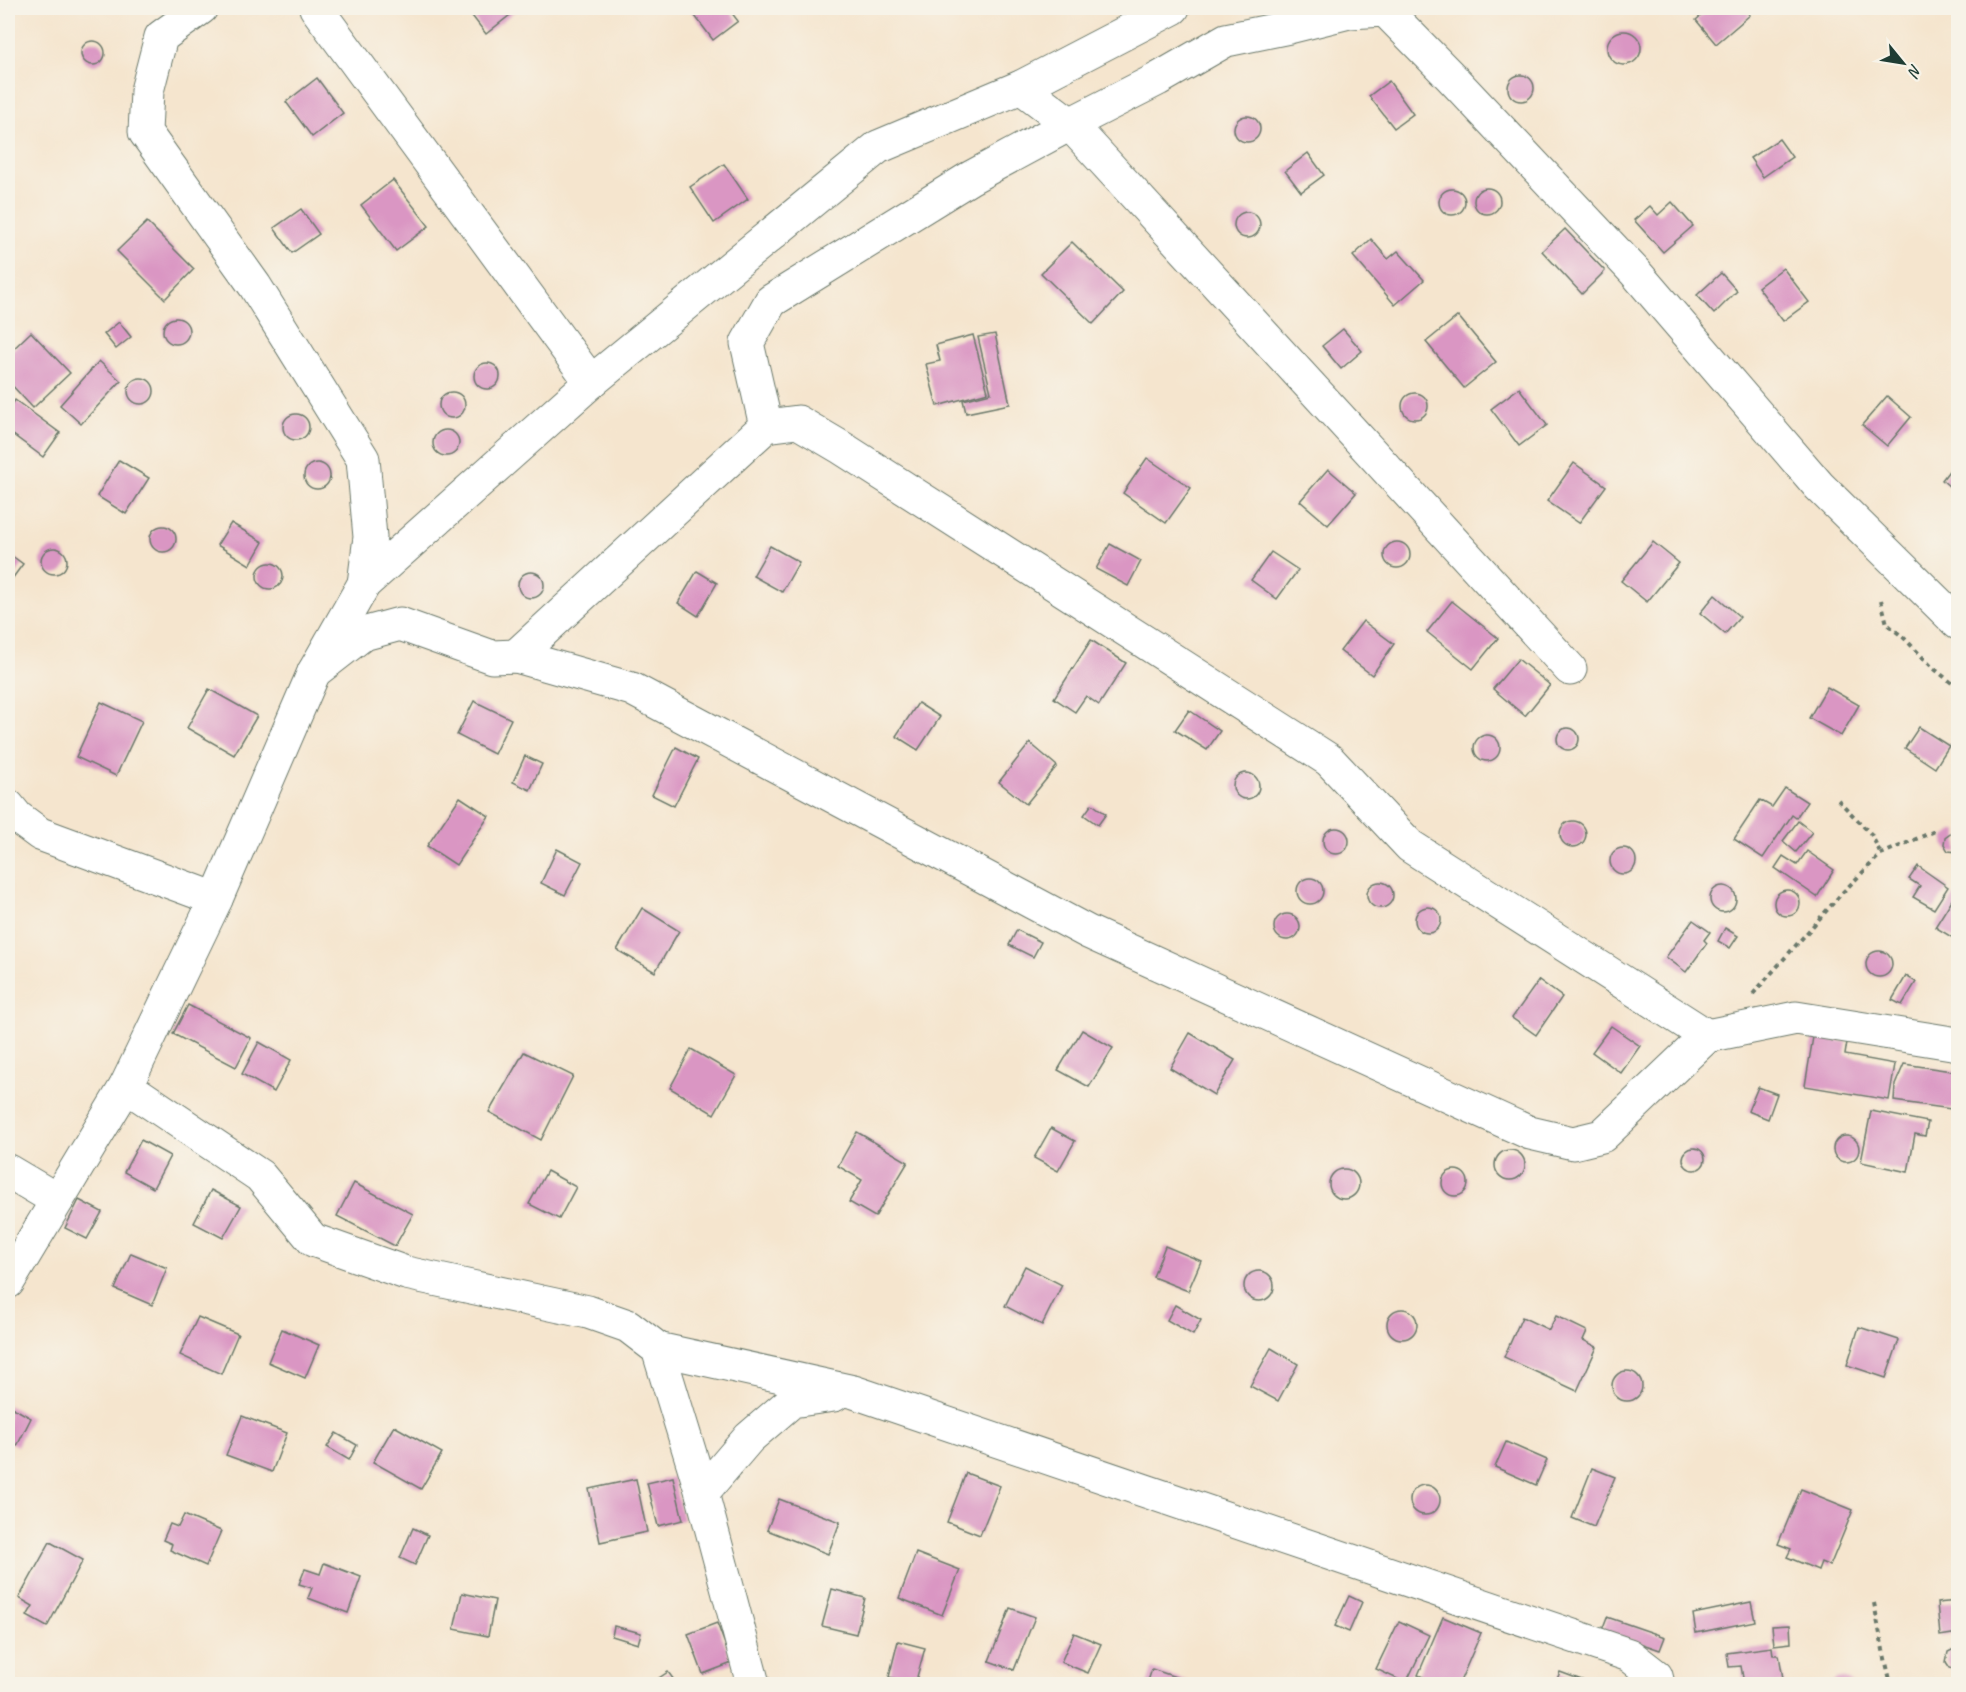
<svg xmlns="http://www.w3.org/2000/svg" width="1966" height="1692" font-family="Caveat,sans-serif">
<rect width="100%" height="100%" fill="#f7f3e8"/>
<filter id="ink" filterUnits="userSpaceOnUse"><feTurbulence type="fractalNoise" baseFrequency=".0167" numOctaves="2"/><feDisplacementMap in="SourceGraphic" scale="12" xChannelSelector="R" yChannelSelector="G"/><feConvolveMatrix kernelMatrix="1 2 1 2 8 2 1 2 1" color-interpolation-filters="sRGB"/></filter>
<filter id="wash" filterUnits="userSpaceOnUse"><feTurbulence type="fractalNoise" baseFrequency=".008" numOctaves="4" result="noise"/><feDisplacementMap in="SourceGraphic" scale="24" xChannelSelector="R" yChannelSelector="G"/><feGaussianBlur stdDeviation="1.35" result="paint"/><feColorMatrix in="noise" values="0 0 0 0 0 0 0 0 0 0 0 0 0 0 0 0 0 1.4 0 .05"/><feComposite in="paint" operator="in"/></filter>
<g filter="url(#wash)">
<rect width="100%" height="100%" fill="#f5e5ce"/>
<g id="blocks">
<g fill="#da96c3">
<polygon points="466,8 519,8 486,34"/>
<polygon points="689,8 728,8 738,21 713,40"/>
<polygon points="1710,8 1743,8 1750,15 1716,44 1696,20"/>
<circle cx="1624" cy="48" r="17"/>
<circle cx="93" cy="53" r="12"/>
<circle cx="1521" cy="88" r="13"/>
<polygon points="317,78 343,113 312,137 286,102"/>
<polygon points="1389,81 1413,114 1394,128 1369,96"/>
<circle cx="1247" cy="129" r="13"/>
<polygon points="1779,139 1792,157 1763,177 1750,158"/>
<polygon points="1308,153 1324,175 1301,192 1285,171"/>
<polygon points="724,164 748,199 714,223 690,187"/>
<polygon points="393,180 429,226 396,251 361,205"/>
<circle cx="1487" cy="201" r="13"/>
<circle cx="1452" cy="202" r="13"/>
<polygon points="1672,202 1693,226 1663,252 1634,220 1650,206 1658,215"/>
<polygon points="301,209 319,234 292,253 274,228"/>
<circle cx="1247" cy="225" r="13"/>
<polygon points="147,222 194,269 165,299 117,251"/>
<polygon points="1565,229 1605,271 1582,294 1542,251"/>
<polygon points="1371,239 1388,259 1398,251 1424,280 1395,305 1353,256"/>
<polygon points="1072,242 1123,292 1093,324 1041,273"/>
<polygon points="1783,268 1809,302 1783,321 1758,287"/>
<polygon points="1721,273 1737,291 1714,314 1697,295"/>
<polygon points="1458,316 1496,362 1464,388 1426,342"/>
<circle cx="176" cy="331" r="13"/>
<polygon points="119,322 131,337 116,349 104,334"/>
<polygon points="1343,329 1362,351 1341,369 1322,346"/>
<polygon points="31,332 70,373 33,408 8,381 8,354"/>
<polygon points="995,334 1010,404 966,413 963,400 991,393 978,337"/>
<polygon points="973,335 988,392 937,406 926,364 940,361 936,345"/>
<polygon points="99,361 121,381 81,424 60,405"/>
<circle cx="487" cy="376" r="13"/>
<circle cx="141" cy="391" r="13"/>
<polygon points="1519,388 1547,425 1519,446 1491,409"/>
<circle cx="452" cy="405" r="13"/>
<circle cx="1415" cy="406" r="13"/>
<polygon points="1887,396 1911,417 1887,446 1862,425"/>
<polygon points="15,400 60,433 43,457 8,431 8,411"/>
<circle cx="296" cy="427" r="13"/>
<circle cx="446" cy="443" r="13"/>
<polygon points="1147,458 1191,488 1166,523 1123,493"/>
<polygon points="1958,459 1958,494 1942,480"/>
<polygon points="119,460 149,478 126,514 97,496"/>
<circle cx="317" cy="476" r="13"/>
<polygon points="1574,463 1606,486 1579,523 1547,501"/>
<polygon points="1328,469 1356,493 1328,525 1300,501"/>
<polygon points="231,523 263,542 250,565 217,545"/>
<circle cx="163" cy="539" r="13"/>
<circle cx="1397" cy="555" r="13"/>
<polygon points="1653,542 1679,563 1647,602 1621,581"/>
<polygon points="1110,544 1141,561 1128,586 1096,569"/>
<polygon points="770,546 799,562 782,592 753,576"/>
<circle cx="54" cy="561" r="13"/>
<polygon points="1271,552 1298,570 1277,599 1251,580"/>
<polygon points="8,553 23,564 9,583 8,582"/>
<circle cx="270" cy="576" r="13"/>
<polygon points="697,571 717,583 698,616 678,603"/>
<circle cx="531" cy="585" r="13"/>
<polygon points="1715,595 1740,617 1725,634 1700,613"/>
<polygon points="1452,601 1498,638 1473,669 1427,632"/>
<polygon points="1363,621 1394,644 1372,675 1340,651"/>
<polygon points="1091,640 1126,663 1099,705 1086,696 1075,712 1054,698"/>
<polygon points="1518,659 1550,685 1525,716 1493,689"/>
<polygon points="1827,687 1859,705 1841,736 1809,718"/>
<polygon points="209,689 257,716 234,755 187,728"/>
<polygon points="474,701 511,719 494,754 457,735"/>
<polygon points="101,702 142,721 116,776 76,757"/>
<polygon points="918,703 940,717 918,750 896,736"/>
<polygon points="1189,710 1220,731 1207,750 1175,730"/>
<polygon points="1919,727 1949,746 1935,768 1905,748"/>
<circle cx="1568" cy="739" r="11"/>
<circle cx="1487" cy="748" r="13"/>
<polygon points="1030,743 1057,766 1026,804 999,782"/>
<polygon points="676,747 698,759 674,806 652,795"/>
<polygon points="525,756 542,764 530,790 513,782"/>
<circle cx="1246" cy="786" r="13"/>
<polygon points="1785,788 1807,802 1796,818 1792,815 1763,858 1734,839 1760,800 1772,807"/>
<polygon points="460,797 489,816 456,865 427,846"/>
<polygon points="1092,804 1106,814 1098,825 1084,815"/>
<circle cx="1573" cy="834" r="13"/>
<polygon points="1798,821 1812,832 1796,852 1783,841"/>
<circle cx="1336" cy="841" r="13"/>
<polygon points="1953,831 1958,831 1958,852 1948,851 1944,844 1945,837"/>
<circle cx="1623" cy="861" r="13"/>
<polygon points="557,849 582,862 565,895 541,883"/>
<polygon points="1807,851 1834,870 1817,897 1775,868 1783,856 1797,865"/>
<polygon points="1918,866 1948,887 1934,909 1913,897 1920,886 1909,879"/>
<circle cx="1310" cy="891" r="13"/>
<circle cx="1380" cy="895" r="13"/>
<circle cx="1723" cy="899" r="13"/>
<circle cx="1787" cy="903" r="13"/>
<polygon points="1955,895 1958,897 1958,941 1935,927"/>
<circle cx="1428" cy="920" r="13"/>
<polygon points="642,908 679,931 655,972 617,950"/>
<circle cx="1287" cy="927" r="13"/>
<polygon points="1693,920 1710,932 1704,940 1707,943 1686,972 1666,957"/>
<polygon points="1725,928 1738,936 1730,948 1718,941"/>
<polygon points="1017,930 1041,942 1033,957 1009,945"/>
<circle cx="1879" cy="964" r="13"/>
<polygon points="1906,976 1916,982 1902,1005 1892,1000"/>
<polygon points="1539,980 1562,997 1536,1035 1512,1018"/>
<polygon points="188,1005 251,1038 236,1067 173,1034"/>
<polygon points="1611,1026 1640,1046 1621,1073 1592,1052"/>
<polygon points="1082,1030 1113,1048 1089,1087 1058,1070"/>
<polygon points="1190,1033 1235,1060 1214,1095 1170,1068"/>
<polygon points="1813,1037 1847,1042 1845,1055 1895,1064 1889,1100 1805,1086"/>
<polygon points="259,1042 291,1060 274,1092 242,1074"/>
<polygon points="691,1049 736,1075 714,1114 670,1088"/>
<polygon points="524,1052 573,1076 541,1140 489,1112"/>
<polygon points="1904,1064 1958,1072 1958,1110 1894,1101 1895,1085"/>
<polygon points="1758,1087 1777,1094 1768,1119 1748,1111"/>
<polygon points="1871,1111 1928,1122 1925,1136 1915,1134 1908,1172 1861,1162"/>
<polygon points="1051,1128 1075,1141 1058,1171 1034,1158"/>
<polygon points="857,1132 908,1162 875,1217 849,1202 862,1180 838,1166"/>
<circle cx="1846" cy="1149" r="13"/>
<polygon points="141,1140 170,1156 153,1188 124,1172"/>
<circle cx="1694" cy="1159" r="11"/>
<circle cx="1510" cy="1165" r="15"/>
<circle cx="1344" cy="1184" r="15"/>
<circle cx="1455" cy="1183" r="13"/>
<polygon points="547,1171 576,1187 559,1219 529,1204"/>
<polygon points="354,1183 413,1214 395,1246 337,1216"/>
<polygon points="211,1190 241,1206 223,1238 194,1223"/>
<polygon points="79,1200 102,1212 87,1239 65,1228"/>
<polygon points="1165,1246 1201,1261 1188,1291 1153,1277"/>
<polygon points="131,1253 167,1268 152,1305 115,1289"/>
<polygon points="1025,1266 1062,1285 1042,1325 1005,1306"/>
<circle cx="1259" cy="1286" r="15"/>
<polygon points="1175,1305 1201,1320 1193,1335 1167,1320"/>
<circle cx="1402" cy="1324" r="15"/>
<polygon points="1556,1316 1587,1331 1583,1340 1597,1347 1577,1391 1504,1357 1522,1317 1549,1330"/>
<polygon points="198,1317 238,1334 221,1374 180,1355"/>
<polygon points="1859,1327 1899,1340 1886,1378 1847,1365"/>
<polygon points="282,1329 319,1345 305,1378 268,1362"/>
<polygon points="1271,1348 1298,1364 1278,1401 1250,1386"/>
<circle cx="1627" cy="1386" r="15"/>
<polygon points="8,1405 31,1418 17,1446 8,1441"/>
<polygon points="242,1416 287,1433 272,1472 226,1455"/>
<polygon points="394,1426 442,1453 421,1489 373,1462"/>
<polygon points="336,1433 357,1445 349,1460 327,1447"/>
<polygon points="1506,1442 1547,1460 1536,1485 1495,1467"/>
<polygon points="1592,1468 1615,1477 1594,1527 1572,1518"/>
<polygon points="1957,1469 1958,1469 1958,1493 1953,1492"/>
<polygon points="966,1473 1000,1486 980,1535 947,1522"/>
<polygon points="673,1477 683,1520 658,1526 647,1483"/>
<polygon points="636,1479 647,1532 600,1542 589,1489"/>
<circle cx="1425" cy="1500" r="15"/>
<polygon points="1801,1489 1853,1510 1830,1566 1821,1562 1818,1570 1787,1557 1791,1549 1778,1544"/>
<polygon points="779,1499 840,1522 828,1554 767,1530"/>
<polygon points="184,1515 221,1531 206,1566 170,1550 172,1544 163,1540 170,1524 178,1527"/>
<polygon points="413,1528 428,1535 415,1565 400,1558"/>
<polygon points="50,1542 83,1560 47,1627 27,1616 33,1606 19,1598"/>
<polygon points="916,1553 960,1570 942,1615 899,1598"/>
<polygon points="324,1563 361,1577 348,1613 308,1598 312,1588 299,1584 305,1569 320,1574"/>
<polygon points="832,1589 865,1598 856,1634 822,1626"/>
<polygon points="462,1593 495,1600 488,1636 454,1629"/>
<polygon points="1349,1596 1362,1602 1349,1632 1335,1626"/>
<polygon points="1958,1601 1958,1633 1940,1636 1937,1603"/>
<polygon points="1751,1602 1755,1621 1696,1633 1693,1614"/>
<polygon points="1010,1608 1035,1617 1014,1670 989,1661"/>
<polygon points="1443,1617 1481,1633 1459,1684 1440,1684 1418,1675"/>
<polygon points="1607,1617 1665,1637 1660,1650 1602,1630"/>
<polygon points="1399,1621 1429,1635 1406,1683 1376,1669"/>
<polygon points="717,1623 732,1663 703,1674 688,1634"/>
<polygon points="1790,1625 1791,1643 1774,1645 1772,1626"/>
<polygon points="614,1626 641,1633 638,1644 612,1636"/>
<polygon points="1074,1633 1101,1644 1088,1673 1061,1662"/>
<polygon points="898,1641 925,1648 915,1684 889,1677"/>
<polygon points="1772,1647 1773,1655 1779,1655 1784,1684 1744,1684 1741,1666 1729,1667 1727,1653"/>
<polygon points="1954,1649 1958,1649 1957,1671 1950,1668 1946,1662 1948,1652"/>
<polygon points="1152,1669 1196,1684 1147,1684"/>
<polygon points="668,1672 677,1684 650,1684"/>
<polygon points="1560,1672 1587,1682 1586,1684 1555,1684"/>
<polygon points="1840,1678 1849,1680 1853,1684 1830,1684 1836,1679"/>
</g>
</g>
</g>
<g filter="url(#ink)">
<use href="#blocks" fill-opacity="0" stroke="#6a786a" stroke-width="1.5"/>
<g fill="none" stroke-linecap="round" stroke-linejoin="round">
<defs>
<g id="street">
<polyline points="201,8 161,37 147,91 145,132 255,286 363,459 370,537 364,584"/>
<polyline points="316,8 591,382"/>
<polyline points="1021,87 1070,124 1570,669"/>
<polyline points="766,426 747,343 771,301 970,178 1070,124 1158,79 1226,40 1289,27 1349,12 1385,10 1450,76 1635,272 1819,486 1958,623"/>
<polyline points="516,656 766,426 798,422 842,448 1329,760 1410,846 1707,1036"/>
<polyline points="314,672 363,634 400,624 492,657 516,656 632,689 1088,932 1530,1133 1573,1143 1602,1136 1707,1036 1796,1018 1958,1044"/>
<polyline points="8,806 17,817 40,834 216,899"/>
<polyline points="126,1086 260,1176 313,1240 406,1273 588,1312 628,1326 658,1349 702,1493 753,1684"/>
<polyline points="8,1171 57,1200"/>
<polyline points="8,1282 126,1086 216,899 314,672 364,584 591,382 878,147 1021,87 1173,8"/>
<polyline points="658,1349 854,1392 1629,1655 1656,1676 1658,1684"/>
<polyline points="702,1493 749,1438 792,1401 834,1395"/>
</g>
</defs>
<use href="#street" stroke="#6a786a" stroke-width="35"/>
<g stroke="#6a786a" stroke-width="4" stroke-dasharray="4.5 4.5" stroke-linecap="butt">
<polyline points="1881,600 1887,624 1903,637 1932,667 1958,688"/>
<polyline points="1838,800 1871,834 1881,854"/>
<polyline points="1753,994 1842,893 1881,854 1935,831"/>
<polyline points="1874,1603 1883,1650 1891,1684"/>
</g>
<use href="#street" stroke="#fff" stroke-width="33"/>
</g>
</g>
<rect width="1966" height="1692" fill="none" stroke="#f7f3e8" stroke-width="30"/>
<g transform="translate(1903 63) rotate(120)" stroke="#f7f3e8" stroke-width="4.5" paint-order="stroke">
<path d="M0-4.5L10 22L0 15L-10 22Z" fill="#1f3d34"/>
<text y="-9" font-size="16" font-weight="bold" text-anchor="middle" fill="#1f3d34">N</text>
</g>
</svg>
